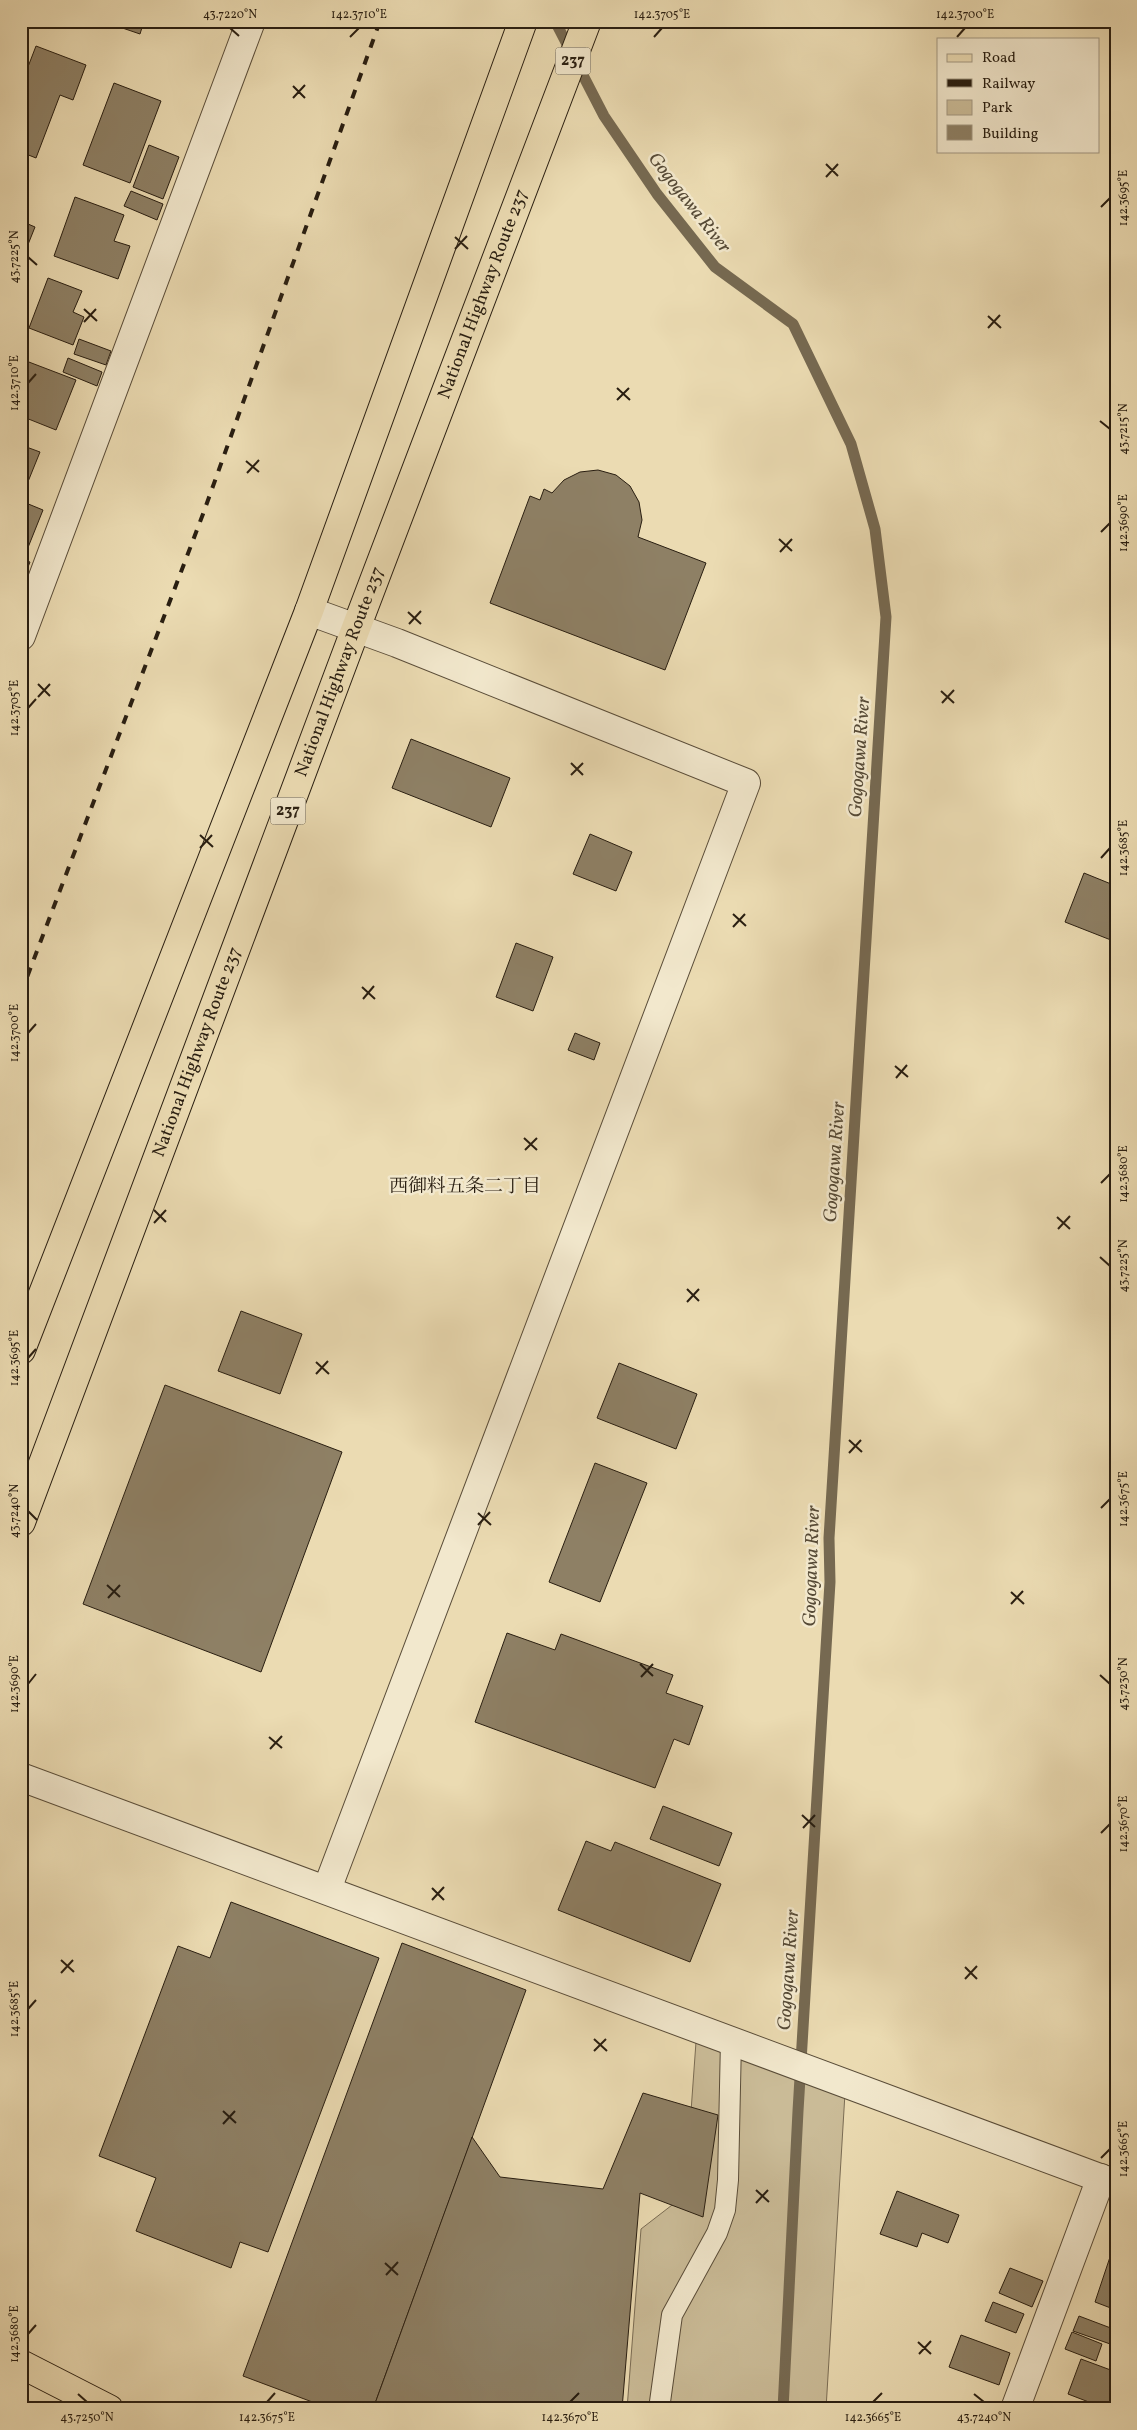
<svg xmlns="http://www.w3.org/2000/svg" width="1137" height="2430" font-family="Vollkorn,'Noto Serif JP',serif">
<rect width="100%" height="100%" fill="#ebdbb2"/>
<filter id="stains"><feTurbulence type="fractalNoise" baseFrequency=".004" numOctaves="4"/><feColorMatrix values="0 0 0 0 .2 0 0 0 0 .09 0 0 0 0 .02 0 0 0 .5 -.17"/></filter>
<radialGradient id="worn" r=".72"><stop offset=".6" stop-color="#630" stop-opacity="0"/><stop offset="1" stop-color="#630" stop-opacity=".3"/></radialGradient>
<polygon fill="#cabb97" stroke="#7a6c54" points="697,2028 845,2093 826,2409 627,2409 641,2229 685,2195"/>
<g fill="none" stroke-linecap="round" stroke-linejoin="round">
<polyline stroke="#766951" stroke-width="11" points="555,21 604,116 657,194 715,267 793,324 851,444 875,529 886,617 829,1538 830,1582 798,2111 783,2409"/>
</g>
<g fill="#8e8065" stroke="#291e11">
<polygon points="69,21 88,21 85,28"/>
<polygon points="102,21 144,21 140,34"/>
<polygon points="36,46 86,65 73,100 60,95 36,158 21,152 21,85"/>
<polygon points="114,83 161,101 130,183 83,165"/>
<polygon points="149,145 179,157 163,199 133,187"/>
<polygon points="131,191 163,204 157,220 124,206"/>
<polygon points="75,197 124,215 114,241 130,246 118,279 54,256"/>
<polygon points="21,221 35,227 21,262"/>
<polygon points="48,278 82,291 73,312 84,317 73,345 29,328"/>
<polygon points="79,339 111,351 106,365 74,354"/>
<polygon points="68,358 102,372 97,386 63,372"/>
<polygon points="21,359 76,380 56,430 21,416"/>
<polygon points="21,445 40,452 21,499"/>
<polygon points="598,470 616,475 630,486 639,502 642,520 638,537 706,563 665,670 490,603 530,496 540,500 544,489 552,493 564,480 580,472"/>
<polygon points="21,501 43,510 27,550 21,548"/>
<polygon points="21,559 30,562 24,577 21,576"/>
<polygon points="411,739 510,778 491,827 392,788"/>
<polygon points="590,834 632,852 616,891 573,874"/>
<polygon points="1084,873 1116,886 1116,942 1065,922"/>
<polygon points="516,943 553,957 533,1011 496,997"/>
<polygon points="575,1033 600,1043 594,1060 568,1050"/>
<polygon points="241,1311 302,1334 280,1394 218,1371"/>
<polygon points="619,1363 697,1394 676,1449 597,1418"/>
<polygon points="165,1385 342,1452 261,1672 83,1604"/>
<polygon points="595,1463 647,1483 600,1602 549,1582"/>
<polygon points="507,1633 555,1650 561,1634 673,1675 666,1693 703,1706 689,1745 674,1739 655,1788 475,1722"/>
<polygon points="663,1806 732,1833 719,1866 650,1839"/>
<polygon points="586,1841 611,1851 615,1842 721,1884 690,1962 558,1910"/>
<polygon points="231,1902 379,1958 268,2252 240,2242 231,2268 136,2231 156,2178 99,2156 178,1946 210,1958"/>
<polygon points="402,1943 526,1990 373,2409 331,2409 243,2376"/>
<polygon points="643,2093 718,2115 703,2217 640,2193 622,2409 373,2409 472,2137 500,2177 603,2189"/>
<polygon points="897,2191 959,2215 948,2243 922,2233 917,2247 880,2234"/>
<polygon points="1116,2239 1116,2310 1095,2302"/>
<polygon points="1010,2268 1043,2281 1032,2307 999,2293"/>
<polygon points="993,2302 1024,2314 1016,2333 985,2321"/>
<polygon points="1079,2316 1116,2330 1116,2346 1073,2331"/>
<polygon points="1072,2332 1102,2344 1096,2361 1065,2349"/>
<polygon points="961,2335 1010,2353 999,2385 949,2367"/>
<polygon points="1081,2359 1116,2372 1116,2409 1107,2409 1068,2394"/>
</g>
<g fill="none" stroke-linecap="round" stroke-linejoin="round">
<defs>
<polyline id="lane" points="659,2409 672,2315 717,2233 725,2210 728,2180 731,2040"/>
<g id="street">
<polyline points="309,611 397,643 746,783 327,1889"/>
<polyline points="21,636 251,21"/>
<polyline points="21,1777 1116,2184"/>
<polyline points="1015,2409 1101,2178"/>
</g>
<polyline id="primary" points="21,2364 109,2409"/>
<g id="highway">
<polyline points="21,1350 309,611 523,21"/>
<path id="s1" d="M 21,1522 L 356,628 L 587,21"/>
</g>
</defs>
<use href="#lane" stroke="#5a4d39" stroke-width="22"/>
<use href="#street" stroke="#5a4d39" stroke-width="30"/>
<use href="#primary" stroke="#291e11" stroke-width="30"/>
<use href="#highway" stroke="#291e11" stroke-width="30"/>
<use href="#lane" stroke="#f2e8cd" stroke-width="20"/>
<use href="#street" stroke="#f2e8cd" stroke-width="28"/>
<use href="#primary" stroke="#ebdbb2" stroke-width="28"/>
<use href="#highway" stroke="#ebdbb2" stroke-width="28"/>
<polyline stroke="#291e11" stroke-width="4" stroke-dasharray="9 9" stroke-linecap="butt" points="21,993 203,514 380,21"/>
</g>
<path fill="none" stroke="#291e11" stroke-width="2" d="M 230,28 L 239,36M 350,37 L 359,28M 654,37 L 662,28M 957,37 L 965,28M 293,86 L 305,98M 293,98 L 305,85M 826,164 L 838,176M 826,177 L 838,164M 1101,207 L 1110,198M 455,237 L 468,249M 455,249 L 467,236M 28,257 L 37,265M 84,309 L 97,321M 988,316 L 1001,328M 84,322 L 96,309M 988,328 L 1000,315M 28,383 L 36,374M 617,388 L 630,400M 617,400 L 629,388M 1100,421 L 1110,429M 246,461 L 259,472M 247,473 L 259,460M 1101,532 L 1110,523M 779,539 L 792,551M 780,552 L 792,539M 408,612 L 421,624M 409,624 L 421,611M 38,684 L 50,696M 941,691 L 954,703M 38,697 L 50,684M 942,703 L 954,690M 28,708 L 36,699M 571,763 L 583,775M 571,775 L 583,763M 200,835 L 213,847M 200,848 L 212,835M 1101,858 L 1110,848M 733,914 L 746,926M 733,927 L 745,914M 362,987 L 375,999M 363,999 L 374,986M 28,1033 L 36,1024M 895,1066 L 908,1077M 896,1078 L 907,1065M 524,1138 L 537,1150M 525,1150 L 537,1138M 1101,1183 L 1110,1174M 154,1210 L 166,1222M 1057,1217 L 1070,1229M 154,1223 L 166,1210M 1058,1229 L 1070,1216M 1100,1257 L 1110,1266M 687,1289 L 699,1301M 687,1302 L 699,1289M 28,1358 L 36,1349M 316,1362 L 329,1374M 316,1374 L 328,1361M 849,1440 L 862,1452M 849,1453 L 861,1440M 1101,1508 L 1110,1499M 28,1511 L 37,1520M 478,1513 L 491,1525M 478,1525 L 490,1512M 107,1585 L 120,1597M 1011,1592 L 1024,1604M 108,1598 L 120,1585M 1011,1604 L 1023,1591M 640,1664 L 653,1676M 1100,1675 L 1110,1684M 641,1677 L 653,1664M 28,1684 L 36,1674M 269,1737 L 282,1748M 270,1749 L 282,1736M 802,1815 L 815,1827M 803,1828 L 815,1815M 1101,1833 L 1110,1824M 432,1888 L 444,1900M 432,1900 L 444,1887M 61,1960 L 74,1972M 965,1967 L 977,1979M 61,1973 L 73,1960M 965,1979 L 977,1966M 28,2009 L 36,2000M 594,2039 L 607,2051M 594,2051 L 606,2039M 223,2111 L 236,2123M 223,2124 L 235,2111M 1101,2158 L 1110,2149M 756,2190 L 769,2202M 756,2203 L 768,2190M 385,2263 L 398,2275M 386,2275 L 398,2262M 28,2334 L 36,2325M 918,2342 L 931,2354M 919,2354 L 931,2341M 78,2394 L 87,2402M 974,2394 L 984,2402M 267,2402 L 275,2393M 570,2402 L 579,2393M 873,2402 L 882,2393"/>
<g text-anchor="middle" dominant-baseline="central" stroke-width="5" stroke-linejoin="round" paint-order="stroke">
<g fill="#f2e8cd" stroke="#655b49" stroke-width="1">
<rect x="555.5" y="47.5" width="35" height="27" rx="4"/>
<rect x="270.5" y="797.5" width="35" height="27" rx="4"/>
</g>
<g font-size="16" font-weight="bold" fill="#291e11">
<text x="573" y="61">237</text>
<text x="288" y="811">237</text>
</g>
<g font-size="18" fill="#291e11" stroke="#f2e8cd">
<text stroke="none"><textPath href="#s1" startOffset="1312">National Highway Route 237</textPath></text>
<text stroke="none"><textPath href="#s1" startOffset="908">National Highway Route 237</textPath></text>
<text stroke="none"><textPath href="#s1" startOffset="502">National Highway Route 237</textPath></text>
</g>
<g font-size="19" font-style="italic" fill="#564a36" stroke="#f2e8cd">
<text transform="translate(689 203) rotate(52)">Gogogawa River</text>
<text transform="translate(860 757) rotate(-86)">Gogogawa River</text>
<text transform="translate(835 1162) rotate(-86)">Gogogawa River</text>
<text transform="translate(812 1566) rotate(-88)">Gogogawa River</text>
<text transform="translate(789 1970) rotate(-86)">Gogogawa River</text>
</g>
<g font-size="19" fill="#291e11" stroke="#f2e8cd">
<text x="465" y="1187">西御料五条二丁目</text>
</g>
</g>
<rect width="1137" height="2430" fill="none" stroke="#ebdbb2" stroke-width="55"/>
<rect x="937" y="38" width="162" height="115" fill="#f2e8cd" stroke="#a29782"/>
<rect x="947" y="54" width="25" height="8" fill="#ebdbb2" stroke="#a29782"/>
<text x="982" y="62" font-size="15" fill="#291e11">Road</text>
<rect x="947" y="79" width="25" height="8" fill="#291e11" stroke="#a29782"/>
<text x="982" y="88" font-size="15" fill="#291e11">Railway</text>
<rect x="947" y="100" width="25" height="15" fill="#cabb97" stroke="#a29782"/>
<text x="982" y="112" font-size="15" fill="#291e11">Park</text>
<rect x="947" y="125" width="25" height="15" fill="#8e8065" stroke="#a29782"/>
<text x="982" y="138" font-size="15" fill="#291e11">Building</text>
<rect x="28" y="28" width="1082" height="2374" fill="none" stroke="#291e11" stroke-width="2"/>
<g font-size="12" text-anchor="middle" fill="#291e11">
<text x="230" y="18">43.7220°N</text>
<text x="359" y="18">142.3710°E</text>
<text x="662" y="18">142.3705°E</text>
<text x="965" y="18">142.3700°E</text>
<text transform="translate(1123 198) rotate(-90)" y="4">142.3695°E</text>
<text transform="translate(14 257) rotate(-90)" y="4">43.7225°N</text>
<text transform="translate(14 383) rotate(-90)" y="4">142.3710°E</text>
<text transform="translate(1123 429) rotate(-90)" y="4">43.7215°N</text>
<text transform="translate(1123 523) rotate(-90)" y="4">142.3690°E</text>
<text transform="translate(14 708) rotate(-90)" y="4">142.3705°E</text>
<text transform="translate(1123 848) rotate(-90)" y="4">142.3685°E</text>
<text transform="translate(14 1033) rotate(-90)" y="4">142.3700°E</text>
<text transform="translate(1123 1174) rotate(-90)" y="4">142.3680°E</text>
<text transform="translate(1123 1266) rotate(-90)" y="4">43.7225°N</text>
<text transform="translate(14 1358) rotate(-90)" y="4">142.3695°E</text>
<text transform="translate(1123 1499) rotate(-90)" y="4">142.3675°E</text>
<text transform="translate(14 1511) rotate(-90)" y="4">43.7240°N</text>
<text transform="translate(14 1684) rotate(-90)" y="4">142.3690°E</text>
<text transform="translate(1123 1684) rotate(-90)" y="4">43.7230°N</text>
<text transform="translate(1123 1824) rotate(-90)" y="4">142.3670°E</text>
<text transform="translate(14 2009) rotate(-90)" y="4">142.3685°E</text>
<text transform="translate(1123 2149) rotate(-90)" y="4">142.3665°E</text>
<text transform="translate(14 2334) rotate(-90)" y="4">142.3680°E</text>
<text x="87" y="2421">43.7250°N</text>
<text x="267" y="2421">142.3675°E</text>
<text x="570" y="2421">142.3670°E</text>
<text x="873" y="2421">142.3665°E</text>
<text x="984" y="2421">43.7240°N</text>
</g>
<rect width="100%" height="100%" filter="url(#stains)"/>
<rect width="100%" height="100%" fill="url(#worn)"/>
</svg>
